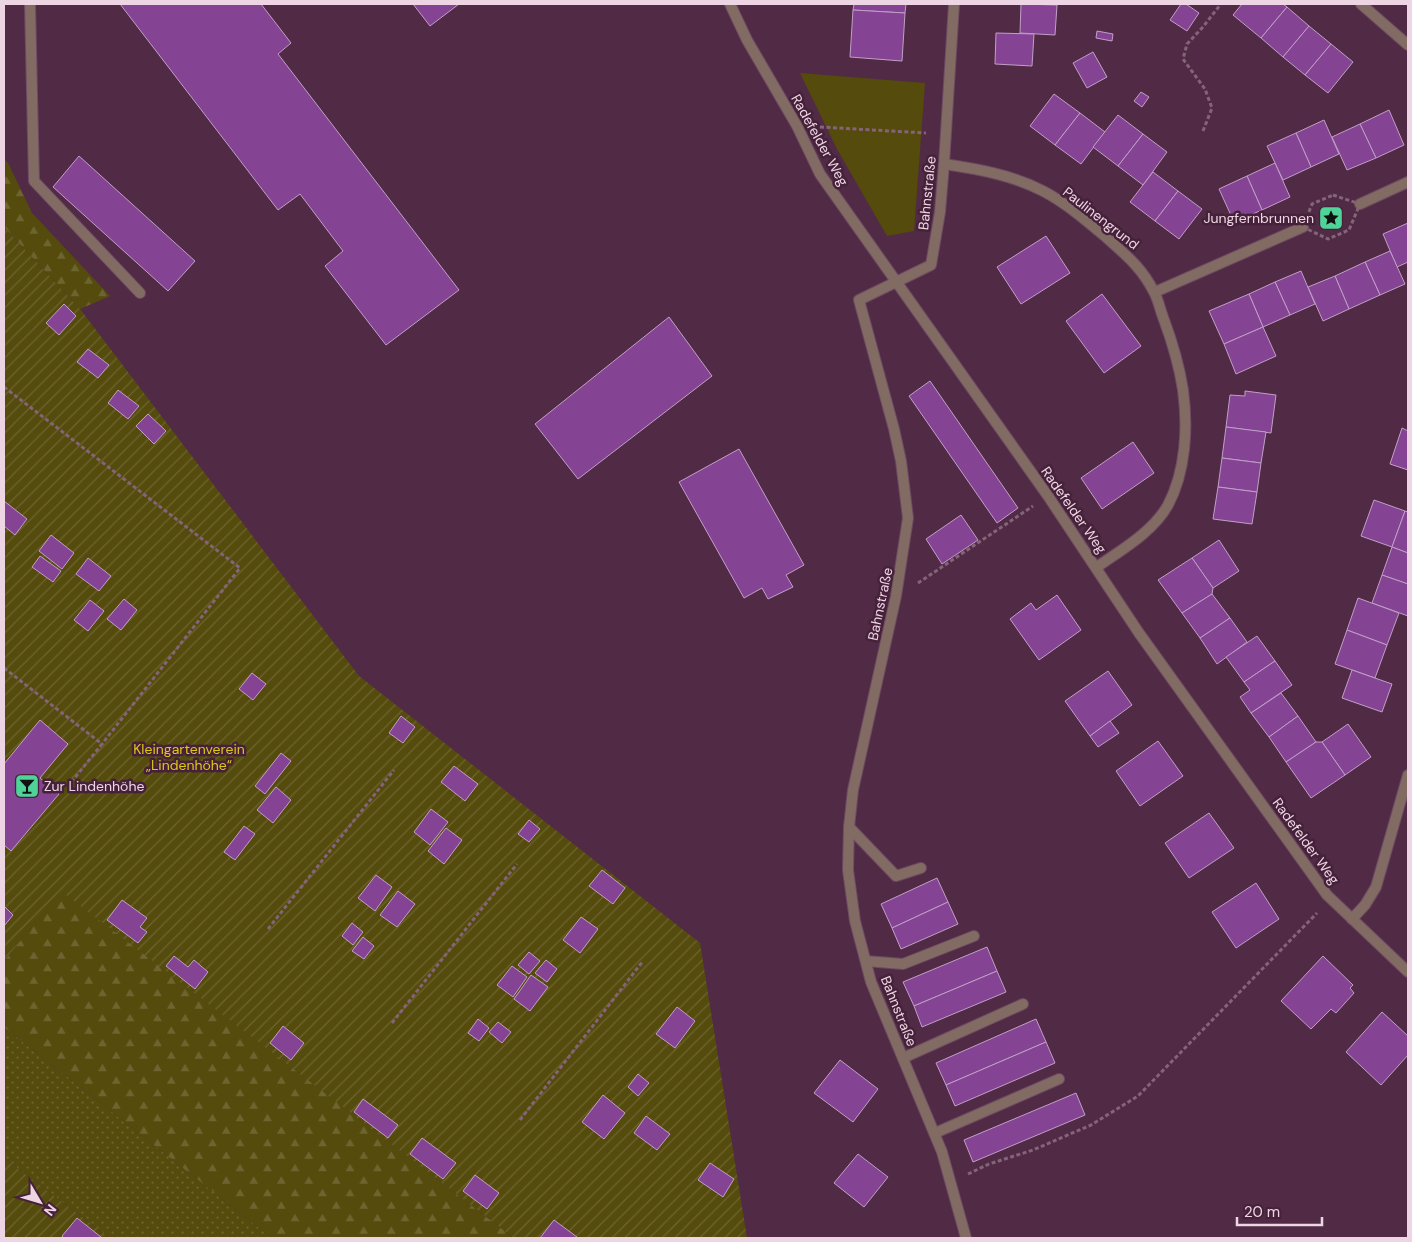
<svg xmlns="http://www.w3.org/2000/svg" width="1412" height="1242" font-family="'DM Sans',sans-serif">
<defs>
<pattern id="grass-dots" width="8" height="8" patternUnits="userSpaceOnUse" patternTransform="scale(1.25)"><rect width="8" height="8" fill="#544b0d"/><path d="M2 2h.1M6 6h.1" fill="none" stroke="#6d6430" stroke-width="1.8" stroke-linecap="round"/></pattern>
<pattern id="forest-firs" width="22" height="20" patternUnits="userSpaceOnUse" patternTransform="scale(1.25)"><rect width="22" height="20" fill="#544b0d"/><path d="M5 1l3.5 6h-7zM16 11l3.5 6h-7z" fill="#6d6430"/></pattern>
<pattern id="garden-furrows" width="10" height="10" patternUnits="userSpaceOnUse" patternTransform="scale(1.25)"><rect width="10" height="10" fill="#544b0d"/><path d="M-1 1l2-2M0 10L10 0M9 11l2-2" fill="none" stroke="#6d6430"/></pattern>
</defs>
<rect width="100%" height="100%" fill="#512b45"/>
<polygon fill="url(#grass-dots)" points="4,1027 272,1238 110,1238 4,1158"/>
<g fill="url(#forest-firs)">
<polygon points="4,159 8,163 32,213 110,296 80,309 4,227"/>
<polygon points="61,890 514,1238 272,1238 4,1027 4,961"/>
</g>
<polygon fill="#544b0d" points="800,73 925,83 914,231 887,236 837,149"/>
<g fill="url(#garden-furrows)">
<polygon points="4,227 80,309 359,676 700,943 747,1238 514,1238 61,891 4,961"/>
<polygon points="4,1158 110,1238 4,1238"/>
</g>
<g fill="#854493" stroke="#c19fc8">
<polygon points="120,4 261,4 291,43 278,54 459,290 386,345 325,266 343,251 300,194 278,210"/>
<polygon points="413,4 459,4 430,26"/>
<polygon points="854,4 906,4 905,13 853,10"/>
<polygon points="1021,4 1057,5 1055,35 1020,33"/>
<polygon points="1181,4 1186,4 1199,13 1187,31 1170,20"/>
<polygon points="1242,4 1283,4 1287,7 1261,38 1233,15"/>
<polygon points="1287,7 1309,26 1283,57 1261,38"/>
<polygon points="853,10 905,13 902,61 850,57"/>
<polygon points="1309,26 1331,44 1305,75 1283,57"/>
<polygon points="1097,31 1113,34 1112,41 1096,38"/>
<polygon points="996,33 1034,34 1032,66 995,64"/>
<polygon points="1331,44 1353,62 1328,93 1305,75"/>
<polygon points="1093,52 1107,77 1087,88 1073,63"/>
<polygon points="1141,92 1149,97 1142,107 1134,101"/>
<polygon points="1054,94 1080,113 1055,145 1030,126"/>
<polygon points="1389,110 1404,145 1376,158 1360,124"/>
<polygon points="1080,113 1105,132 1081,164 1055,145"/>
<polygon points="1118,115 1143,134 1118,166 1093,147"/>
<polygon points="1324,120 1339,154 1311,167 1296,133"/>
<polygon points="1360,124 1376,158 1347,170 1332,137"/>
<polygon points="1296,133 1311,167 1283,180 1267,146"/>
<polygon points="1143,134 1167,152 1143,185 1118,166"/>
<polygon points="79,156 195,261 168,291 53,187"/>
<polygon points="1275,163 1290,197 1262,210 1247,176"/>
<polygon points="1153,172 1178,191 1155,221 1130,202"/>
<polygon points="1247,176 1262,210 1234,222 1219,189"/>
<polygon points="1178,191 1202,209 1179,239 1155,221"/>
<polygon points="1408,223 1408,262 1397,267 1383,234"/>
<polygon points="1046,236 1070,273 1021,304 997,267"/>
<polygon points="1390,251 1405,284 1380,295 1365,262"/>
<polygon points="1365,262 1380,295 1349,309 1335,276"/>
<polygon points="1301,271 1315,304 1290,315 1275,282"/>
<polygon points="1335,276 1349,309 1323,321 1308,287"/>
<polygon points="1275,282 1290,315 1263,327 1249,294"/>
<polygon points="1102,294 1141,346 1104,373 1066,321"/>
<polygon points="1249,294 1263,327 1224,344 1209,311"/>
<polygon points="64,304 76,316 59,335 46,323"/>
<polygon points="669,317 712,376 578,479 535,424"/>
<polygon points="1263,327 1276,356 1236,374 1224,344"/>
<polygon points="88,349 109,365 98,378 77,362"/>
<polygon points="930,381 1018,508 997,523 909,396"/>
<polygon points="118,390 139,406 128,419 108,403"/>
<polygon points="1245,391 1276,395 1271,433 1226,427 1230,395 1245,396"/>
<polygon points="148,414 166,431 154,444 136,426"/>
<polygon points="1226,427 1266,432 1261,463 1222,458"/>
<polygon points="1402,428 1408,431 1408,470 1390,464"/>
<polygon points="1133,442 1154,473 1102,509 1081,478"/>
<polygon points="739,449 804,565 786,575 793,587 768,599 762,588 744,598 679,482"/>
<polygon points="1222,458 1261,463 1257,492 1218,487"/>
<polygon points="1218,487 1257,492 1252,524 1213,519"/>
<polygon points="1374,500 1405,511 1392,547 1361,536"/>
<polygon points="4,501 27,519 15,535 4,526"/>
<polygon points="1405,511 1408,512 1408,553 1392,547"/>
<polygon points="961,515 978,540 942,564 926,539"/>
<polygon points="51,535 74,553 62,569 39,551"/>
<polygon points="1219,540 1239,571 1213,588 1192,558"/>
<polygon points="1392,547 1408,553 1408,584 1382,575"/>
<polygon points="40,556 61,571 53,582 32,567"/>
<polygon points="88,558 111,576 99,591 76,574"/>
<polygon points="1192,558 1213,588 1212,594 1182,613 1158,580"/>
<polygon points="1382,575 1408,584 1408,616 1372,603"/>
<polygon points="1212,594 1230,618 1200,638 1182,613"/>
<polygon points="1057,595 1081,630 1039,660 1010,619 1031,603 1036,610"/>
<polygon points="1358,598 1399,613 1387,645 1347,630"/>
<polygon points="124,599 137,610 121,630 107,619"/>
<polygon points="90,600 104,611 88,631 74,620"/>
<polygon points="1230,618 1247,642 1217,664 1200,638"/>
<polygon points="1347,630 1387,645 1375,678 1335,664"/>
<polygon points="1257,636 1275,661 1244,682 1226,657"/>
<polygon points="1275,661 1292,685 1251,713 1240,697 1250,690 1244,682"/>
<polygon points="1352,670 1392,684 1382,712 1342,698"/>
<polygon points="1108,671 1132,705 1090,736 1065,701"/>
<polygon points="252,673 266,684 253,700 239,689"/>
<polygon points="1281,693 1298,716 1269,737 1251,713"/>
<polygon points="401,716 415,727 403,743 389,733"/>
<polygon points="1298,716 1316,742 1286,762 1269,737"/>
<polygon points="40,720 68,744 40,778 59,794 11,851 4,845 4,764"/>
<polygon points="1110,721 1119,733 1098,747 1090,736"/>
<polygon points="1348,724 1371,757 1345,775 1322,742"/>
<polygon points="1158,741 1183,776 1140,806 1116,771"/>
<polygon points="1316,742 1322,742 1345,775 1311,798 1286,762"/>
<polygon points="281,753 291,761 265,794 255,786"/>
<polygon points="454,766 478,784 465,801 441,782"/>
<polygon points="276,787 291,800 273,823 257,810"/>
<polygon points="431,809 448,822 430,845 414,832"/>
<polygon points="1209,813 1234,848 1189,878 1165,843"/>
<polygon points="529,820 540,829 529,842 518,834"/>
<polygon points="244,826 255,834 235,860 224,852"/>
<polygon points="446,828 462,840 444,864 428,851"/>
<polygon points="602,870 625,888 613,904 589,886"/>
<polygon points="376,875 392,887 375,911 358,898"/>
<polygon points="937,878 948,902 892,928 881,904"/>
<polygon points="1256,883 1279,919 1236,948 1212,912"/>
<polygon points="398,891 415,904 397,927 380,915"/>
<polygon points="122,900 147,918 140,927 147,932 138,943 107,920"/>
<polygon points="948,902 958,924 901,949 892,928"/>
<polygon points="4,906 13,915 4,926"/>
<polygon points="581,917 598,929 580,953 563,940"/>
<polygon points="352,923 363,932 353,945 342,936"/>
<polygon points="363,937 374,946 364,959 352,951"/>
<polygon points="987,947 997,971 914,1006 903,982"/>
<polygon points="529,952 540,961 529,974 518,965"/>
<polygon points="174,956 188,967 194,960 208,972 195,989 166,966"/>
<polygon points="1323,956 1353,985 1350,988 1354,993 1336,1013 1331,1009 1311,1029 1281,1001"/>
<polygon points="546,960 557,969 547,982 535,973"/>
<polygon points="512,966 527,977 513,997 497,985"/>
<polygon points="997,971 1006,992 922,1027 914,1006"/>
<polygon points="531,975 548,987 530,1011 514,999"/>
<polygon points="677,1007 695,1021 675,1048 656,1034"/>
<polygon points="1382,1012 1408,1036 1408,1055 1381,1085 1346,1052"/>
<polygon points="478,1019 489,1028 479,1041 468,1033"/>
<polygon points="1036,1019 1046,1042 946,1085 936,1063"/>
<polygon points="498,1022 511,1032 502,1043 489,1032"/>
<polygon points="283,1026 304,1043 291,1060 270,1043"/>
<polygon points="1046,1042 1055,1063 955,1106 946,1085"/>
<polygon points="840,1060 878,1089 853,1122 814,1093"/>
<polygon points="638,1074 649,1083 638,1096 628,1087"/>
<polygon points="1076,1093 1085,1115 973,1162 964,1140"/>
<polygon points="603,1095 625,1113 604,1139 582,1122"/>
<polygon points="363,1099 398,1125 388,1138 354,1112"/>
<polygon points="646,1116 670,1134 657,1150 634,1133"/>
<polygon points="422,1138 456,1163 443,1179 410,1154"/>
<polygon points="858,1154 888,1177 864,1207 834,1183"/>
<polygon points="710,1163 734,1179 723,1197 698,1180"/>
<polygon points="475,1175 499,1193 487,1209 463,1191"/>
<polygon points="77,1218 101,1237 100,1238 64,1238 62,1236"/>
<polygon points="554,1220 577,1237 577,1238 540,1238"/>
</g>
<g fill="none" stroke-linecap="round" stroke-linejoin="round">
<defs>
<g id="service">
<polyline points="30,4 34,181 140,293"/>
<polyline points="849,827 896,876 921,868"/>
<polyline points="866,961 903,964 974,936"/>
<polyline points="903,1058 1023,1004"/>
<polyline points="935,1133 1059,1079"/>
</g>
<g id="minor">
<polyline points="730,4 747,40 797,126 820,174 1048,496 1139,633 1327,895 1408,972"/>
<polyline points="954,4 944,164 940,212 931,265 859,300 894,429 901,461 908,518 896,596 853,790 849,827 848,870 855,921 871,982 942,1152 966,1238"/>
<polyline points="1361,4 1408,45"/>
<path d="M 944,164 C 978,169 1012,175 1043,191 C 1066,203 1087,221 1107,238 C 1127,256 1142,268 1154,292 C 1158,299 1160,309 1163,317 C 1172,341 1179,364 1183,390 C 1188,427 1186,471 1168,505 C 1153,532 1121,550 1097,567"/>
<polyline points="1360,204 1408,182"/>
<polyline points="1155,292 1303,227"/>
<polyline points="1352,919 1365,905 1376,887 1408,775"/>
</g>
</defs>
<use href="#service" stroke="#6d4a62" stroke-width="12"/>
<use href="#minor" stroke="#6d4a62" stroke-width="12"/>
<g stroke="#85647a" stroke-width="3" stroke-dasharray="4 2.5" stroke-linecap="butt">
<polyline points="820,127 926,133"/>
<polyline points="1203,131 1212,108 1205,89 1183,59 1187,44 1202,28 1221,4"/>
<polygon points="1333,195 1360,204 1349,230 1328,239 1303,227 1312,204"/>
<polyline points="4,387 240,568 102,744"/>
<polyline points="918,583 1033,506"/>
<polyline points="4,668 102,744 73,780"/>
<polyline points="268,929 394,770"/>
<polyline points="392,1023 517,864"/>
<polyline points="520,1120 643,961"/>
<polyline points="968,1174 989,1164 1033,1150 1091,1125 1138,1096 1317,913"/>
</g>
<use href="#service" stroke="#816b63" stroke-width="10"/>
<use href="#minor" stroke="#816b63" stroke-width="10"/>
</g>
<defs>
<symbol id="sight-square" viewBox="-11 -11 22 22"><rect x="-9" y="-9" width="18" height="18" rx="4" fill="#50d398" stroke="#46213a"/><path d="M0-6L1.8-2.2L6-1.7L2.9 1.2L3.7 5.4L0 3.3L-3.7 5.4L-2.9 1.2L-6-1.7L-1.8-2.2Z" fill="#111"/></symbol>
<symbol id="bar-square" viewBox="-11 -11 22 22"><rect x="-9" y="-9" width="18" height="18" rx="4" fill="#50d398" stroke="#46213a"/><path d="M-6-5H6L.8 .8V4.5H3.5V6h-7V4.5H-.8V.8Z" fill="#111"/></symbol>
</defs>
<g fill-rule="evenodd">
<use href="#sight-square" x="1317" y="204" width="28" height="28"/>
<use href="#bar-square" x="13" y="772" width="28" height="28"/>
</g>
<g text-anchor="middle" dominant-baseline="central" stroke-width="5" stroke-linejoin="round" paint-order="stroke">
<g font-size="14" fill="#eed5e4" stroke="#46213a">
<text transform="translate(820 140) rotate(61)">Radefelder Weg</text>
<text transform="translate(927 193) rotate(-84)">Bahnstraße</text>
<text transform="translate(1101 218) rotate(38)">Paulinengrund</text>
<text transform="translate(1074 510) rotate(55)">Radefelder Weg</text>
<text transform="translate(880 604) rotate(-78)">Bahnstraße</text>
<text transform="translate(1306 841) rotate(54)">Radefelder Weg</text>
<text transform="translate(899 1011) rotate(68)">Bahnstraße</text>
</g>
<g font-size="14" fill="#eed5e4" stroke="#46213a" text-anchor="end">
<text x="1314" y="218">Jungfernbrunnen</text>
<text x="44" y="786" text-anchor="start">Zur Lindenhöhe</text>
</g>
<g font-size="14" fill="#dfc716" stroke="#46213a">
<text x="189" y="749">Kleingartenverein<tspan x="189" dy="16">„Lindenhöhe“</tspan></text>
</g>
</g>
<rect width="1412" height="1242" fill="none" stroke="#eed5e4" stroke-width="10"/>
<g transform="translate(40 1202) rotate(128)" stroke="#46213a" stroke-width="4" paint-order="stroke">
<path d="M0-4L9 19L0 12L-9 19Z" fill="#eed5e4"/>
<text y="-8" font-size="14" font-weight="bold" text-anchor="middle" fill="#eed5e4">N</text>
</g>
<path d="M1237 1217v8h85v-8" fill="none" stroke="#eed5e4" stroke-width="2.5"/>
<text x="1244" y="1217" font-size="15" fill="#eed5e4" stroke="#46213a" stroke-width="4" paint-order="stroke">20 m</text>
</svg>
